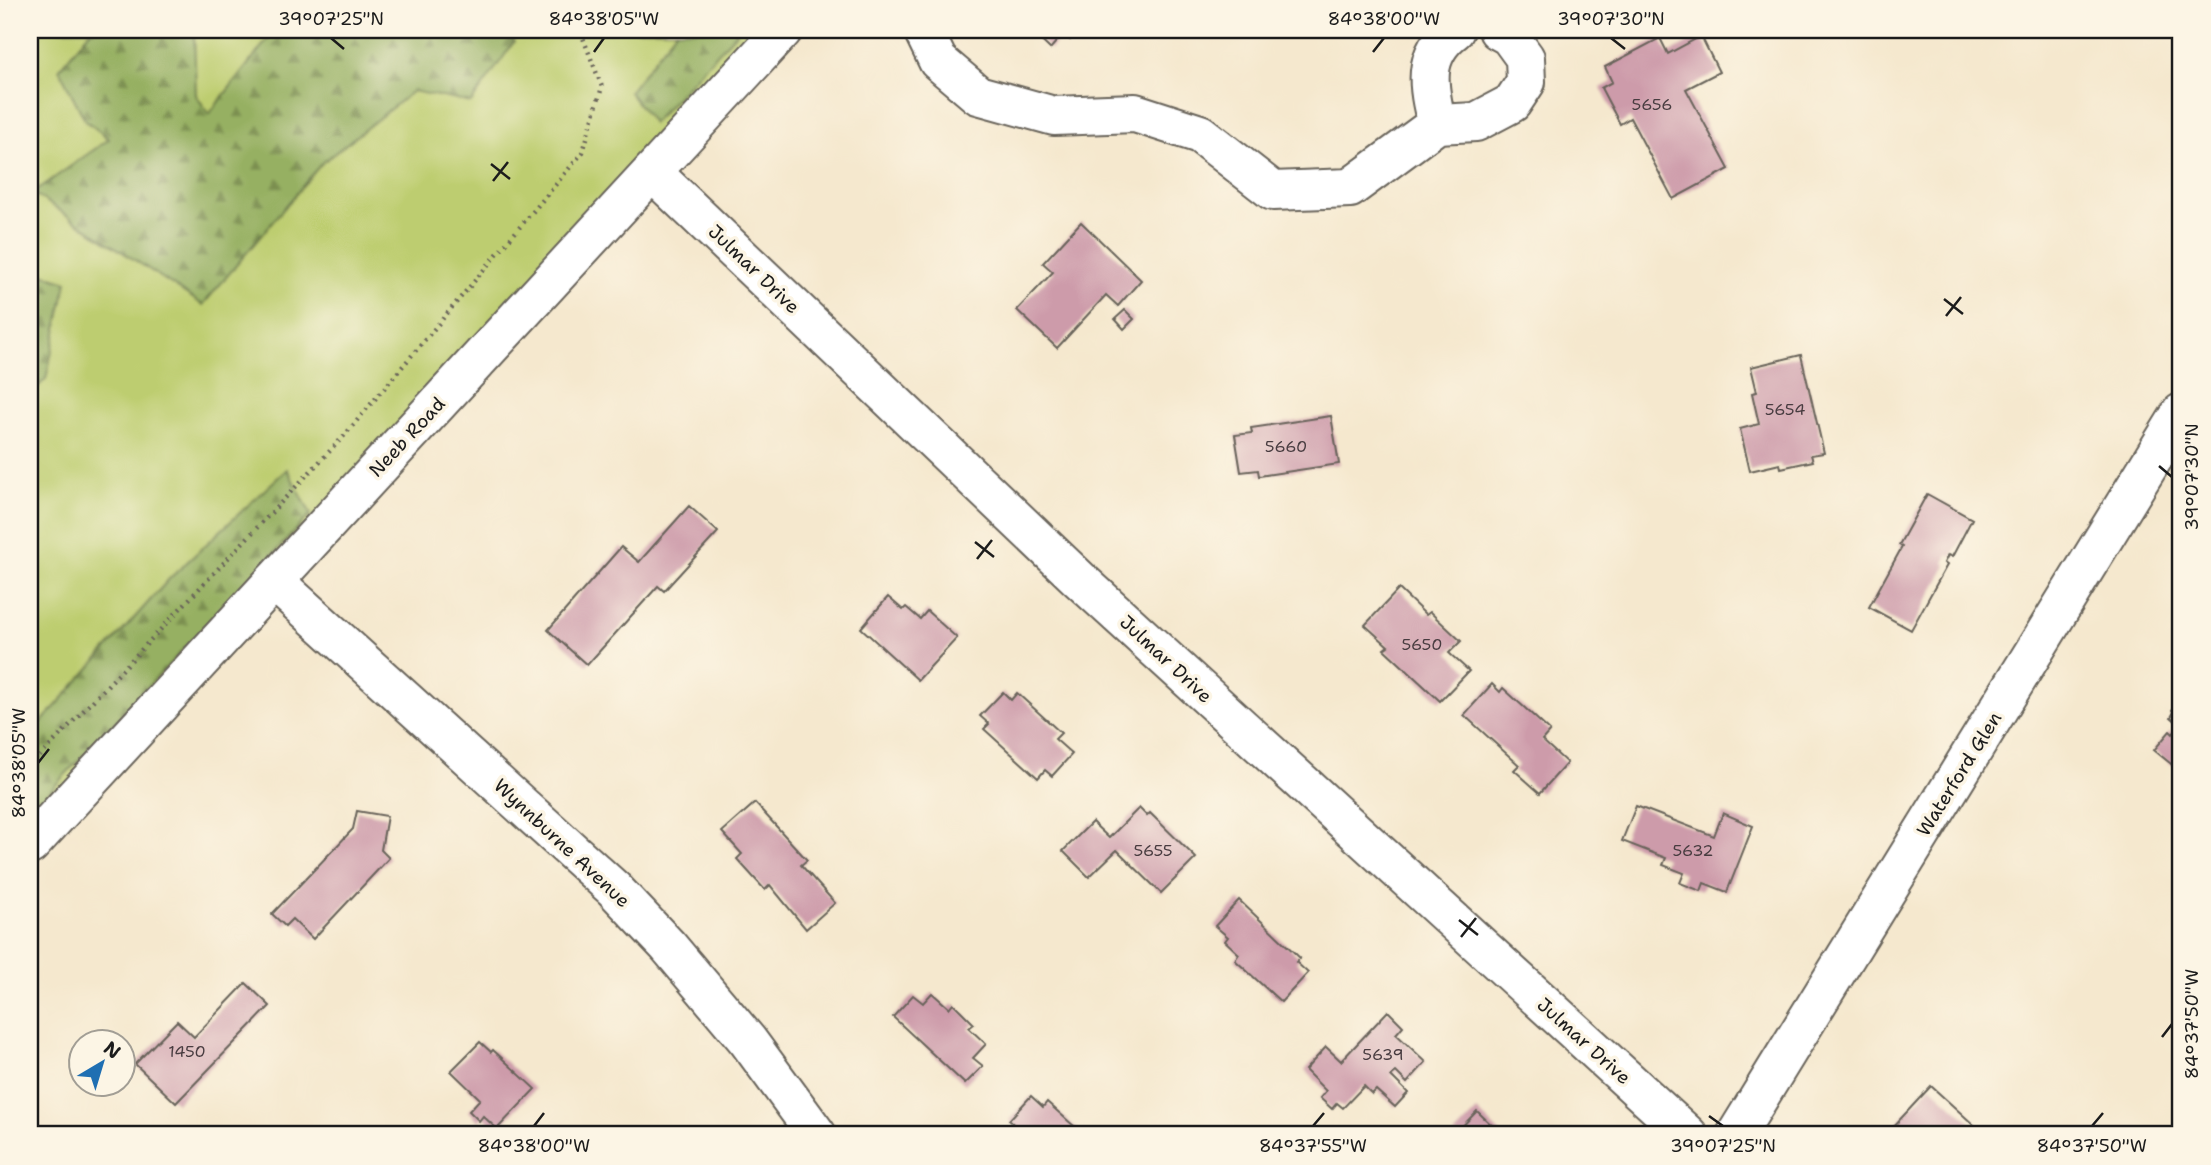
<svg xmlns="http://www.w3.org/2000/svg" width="2211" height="1165" font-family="'Shantell Sans',sans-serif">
<defs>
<pattern id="forest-firs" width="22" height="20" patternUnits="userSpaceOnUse" patternTransform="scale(1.75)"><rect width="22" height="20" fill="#96b062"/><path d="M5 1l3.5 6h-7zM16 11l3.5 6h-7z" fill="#7a8e50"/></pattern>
</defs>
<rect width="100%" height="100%" fill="#fcf5e5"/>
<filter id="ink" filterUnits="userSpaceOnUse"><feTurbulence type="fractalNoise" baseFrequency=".0143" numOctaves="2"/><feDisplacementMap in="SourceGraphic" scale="14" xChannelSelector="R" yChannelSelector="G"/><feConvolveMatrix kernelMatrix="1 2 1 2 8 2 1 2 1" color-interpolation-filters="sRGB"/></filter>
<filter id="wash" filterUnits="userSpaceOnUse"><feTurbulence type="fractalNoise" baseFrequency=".00686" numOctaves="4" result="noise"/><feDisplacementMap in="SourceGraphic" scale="28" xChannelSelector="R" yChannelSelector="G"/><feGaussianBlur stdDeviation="1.57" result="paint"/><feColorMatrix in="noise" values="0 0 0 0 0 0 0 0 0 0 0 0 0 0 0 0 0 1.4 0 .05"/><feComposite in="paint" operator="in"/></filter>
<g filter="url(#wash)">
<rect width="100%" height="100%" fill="#f5e8ce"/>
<polygon fill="#bdcd70" stroke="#6c7446" stroke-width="2" points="30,30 783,30 30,845"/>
<g fill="url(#forest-firs)" stroke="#59663f" stroke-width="2">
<polygon points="91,30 194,30 196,95 209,114 275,30 508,30 514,42 471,103 413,91 321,164 203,305 33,193 109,139 85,120 59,69"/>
<polygon points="677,30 739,30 653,123 629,92"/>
<polygon points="30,270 67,282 46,379 30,394"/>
<polygon points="287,469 311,514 30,812 30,735 170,578"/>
</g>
<g id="blocks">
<g fill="#cd9baa">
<polygon points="1030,30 1080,30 1070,40 1063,34 1050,49"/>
<polygon points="1701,36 1719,72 1686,89 1729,169 1673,199 1630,118 1620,124 1601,88 1612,82 1605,67 1660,38 1668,54"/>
<polygon points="1081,222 1141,280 1118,306 1106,295 1057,348 1017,310 1053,272 1043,263"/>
<polygon points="1125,310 1134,319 1124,329 1115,319"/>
<polygon points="1801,355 1824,453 1811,455 1813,461 1781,468 1780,464 1750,471 1740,429 1759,424 1752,393 1757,392 1751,367"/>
<polygon points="1331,416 1339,464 1259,476 1258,470 1241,472 1235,435 1252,433 1251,428"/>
<polygon points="1927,494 1972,519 1952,557 1948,555 1944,563 1947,565 1911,630 1869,607 1902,547 1899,545"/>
<polygon points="689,506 718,532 664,591 658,586 587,665 548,630 621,547 639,562"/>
<polygon points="1399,589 1426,615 1430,612 1461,641 1449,653 1469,671 1440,701 1384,649 1388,646 1365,625"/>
<polygon points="888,597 903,610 906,607 920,619 927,611 957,638 918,680 861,628"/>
<polygon points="1492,684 1500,692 1503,688 1550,731 1542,740 1567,763 1540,793 1514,770 1519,765 1464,715"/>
<polygon points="1003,692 1011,700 1017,693 1061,733 1055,739 1072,754 1052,776 1045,770 1038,778 984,729 989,724 980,716"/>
<polygon points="2181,699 2181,772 2154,750 2170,731 2173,734 2180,725 2171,717 2174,712 2172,710"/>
<polygon points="755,803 807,860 801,865 835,903 806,929 770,885 765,890 737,859 742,854 722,832"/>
<polygon points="1636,806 1714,836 1723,813 1753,826 1727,892 1704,883 1701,891 1680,883 1684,873 1663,865 1666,858 1622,841"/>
<polygon points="1139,808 1147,816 1150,813 1196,858 1161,893 1117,850 1089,877 1063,851 1092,822 1109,838"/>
<polygon points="357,811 387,816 381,850 389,858 313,939 292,919 285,926 272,914 353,829"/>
<polygon points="1239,900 1300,958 1296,962 1308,973 1281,1002 1235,960 1239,954 1225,941 1228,937 1215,926"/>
<polygon points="246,983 270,1006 176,1103 135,1064 177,1021 194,1037"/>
<polygon points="932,993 949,1008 953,1003 974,1024 969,1028 986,1044 973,1058 983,1066 965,1084 893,1017 913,995 923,1003"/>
<polygon points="1388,1011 1403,1026 1396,1034 1426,1062 1407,1083 1396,1072 1391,1076 1408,1093 1395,1107 1376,1090 1372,1094 1364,1086 1343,1108 1337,1103 1332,1109 1320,1098 1326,1091 1305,1070 1326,1047 1341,1061"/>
<polygon points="480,1042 491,1052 493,1050 535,1089 497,1129 483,1116 479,1121 469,1111 480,1099 451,1071"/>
<polygon points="1931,1086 1985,1135 1900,1135 1892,1128"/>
<polygon points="1031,1096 1043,1107 1047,1102 1084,1135 1018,1135 1020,1130 1009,1120"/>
<polygon points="1477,1111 1499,1132 1502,1135 1454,1135"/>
</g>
</g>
</g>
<g filter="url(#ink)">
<use href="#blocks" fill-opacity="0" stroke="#68635a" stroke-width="2"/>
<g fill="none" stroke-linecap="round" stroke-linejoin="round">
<defs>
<g id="minor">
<polyline points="923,30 938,61 978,95 1054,116 1135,113 1200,134 1273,191 1350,188 1437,124 1476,122 1512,103 1526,82 1525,58 1509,36 1498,30"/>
<path d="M 1437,124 C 1428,87 1421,55 1455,30"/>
<polyline points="652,172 1080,580 1688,1135"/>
<polyline points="274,581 614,889 668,946 748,1041 817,1135"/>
<polyline points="30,845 783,30"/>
<polyline points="1736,1135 2181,413"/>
</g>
</defs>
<use href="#minor" stroke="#68635a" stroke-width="42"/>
<polyline stroke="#68635a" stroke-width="4.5" stroke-dasharray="2 5" stroke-linecap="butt" points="30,767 344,436 583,152 602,87 580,30"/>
<use href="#minor" stroke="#fff" stroke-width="38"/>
</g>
</g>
<path fill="none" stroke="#1c1c1c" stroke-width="2.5" d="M 331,38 L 344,49M 1611,38 L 1625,49M 594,52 L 604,38M 1373,52 L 1384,38M 491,164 L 510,179M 493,181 L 508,162M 1944,299 L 1963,314M 1946,316 L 1961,297M 2159,466 L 2172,477M 975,542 L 994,557M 977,559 L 992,540M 38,763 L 49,749M 1459,920 L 1478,935M 1461,937 L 1476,918M 2162,1037 L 2172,1024M 1709,1116 L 1723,1126M 534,1126 L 544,1113M 1313,1126 L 1324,1113M 2092,1126 L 2103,1113"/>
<g text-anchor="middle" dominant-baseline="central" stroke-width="7" stroke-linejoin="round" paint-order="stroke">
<g font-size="16" fill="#483c40">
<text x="1652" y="104">5656</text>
<text x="1785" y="409">5654</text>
<text x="1286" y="446">5660</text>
<text x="1422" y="644">5650</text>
<text x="1153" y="850">5655</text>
<text x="1693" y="850">5632</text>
<text x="187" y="1051">1450</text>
<text x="1383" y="1054">5639</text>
</g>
<g font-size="19" fill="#1c1c1c" stroke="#fcf5e5">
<text transform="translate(754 269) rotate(44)">Julmar Drive</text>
<text transform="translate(407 437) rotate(-47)">Neeb Road</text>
<text transform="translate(1166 659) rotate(43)">Julmar Drive</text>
<text transform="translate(1959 774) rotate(-58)">Waterford Glen</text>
<text transform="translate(562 843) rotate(43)">Wynnburne Avenue</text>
<text transform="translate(1584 1041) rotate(42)">Julmar Drive</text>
</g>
</g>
<rect width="2211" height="1165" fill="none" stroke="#fcf5e5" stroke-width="77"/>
<g transform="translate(102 1063) rotate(38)"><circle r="33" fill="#fcf5e5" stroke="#a29e95" stroke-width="2"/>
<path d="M0-5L12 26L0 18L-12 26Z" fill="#1f6fb2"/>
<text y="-10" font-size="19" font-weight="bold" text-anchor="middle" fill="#1c1c1c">N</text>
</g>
<rect x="38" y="38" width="2134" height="1088" fill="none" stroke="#1c1c1c" stroke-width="2.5"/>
<g font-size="18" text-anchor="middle" fill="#1c1c1c">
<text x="331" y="25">39°07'25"N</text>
<text x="604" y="25">84°38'05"W</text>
<text x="1384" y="25">84°38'00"W</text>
<text x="1611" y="25">39°07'30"N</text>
<text transform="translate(2192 477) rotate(-90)" y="6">39°07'30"N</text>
<text transform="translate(19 763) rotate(-90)" y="6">84°38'05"W</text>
<text transform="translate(2192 1024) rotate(-90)" y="6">84°37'50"W</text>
<text x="534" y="1152">84°38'00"W</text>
<text x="1313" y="1152">84°37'55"W</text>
<text x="1723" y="1152">39°07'25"N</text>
<text x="2092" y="1152">84°37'50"W</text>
</g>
</svg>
